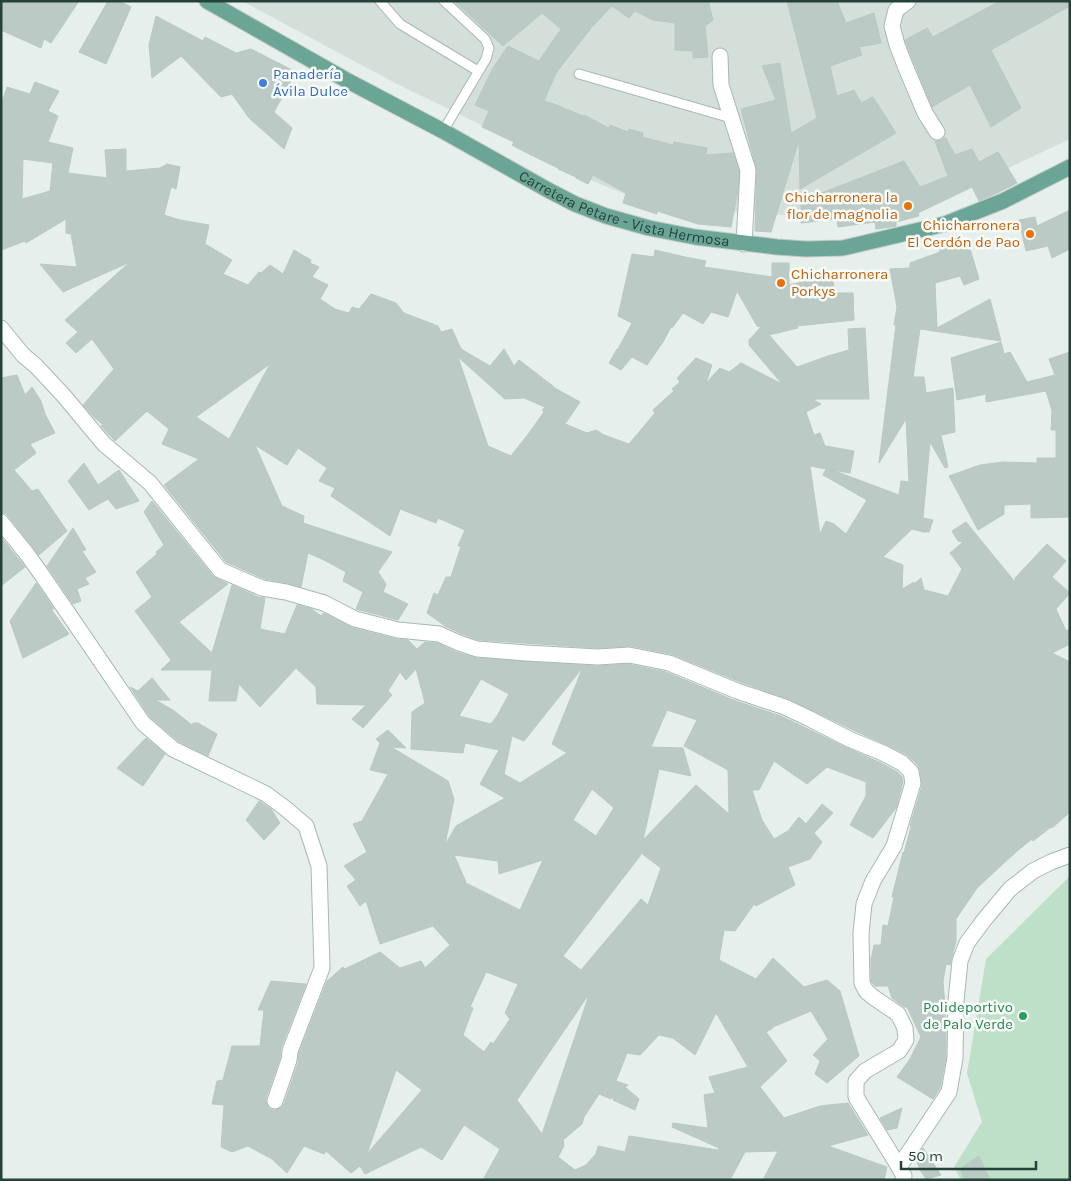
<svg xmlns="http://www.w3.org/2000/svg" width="1071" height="1181" font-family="Karla,sans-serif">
<rect width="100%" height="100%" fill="#e6efeb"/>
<polygon fill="#d4dfda" points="242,1 1070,1 1070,139 996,174 877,211 783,215 689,210 642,201 583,177 514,141 397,84"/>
<polygon fill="#bfe0c8" points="1070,876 1070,1180 961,1180 954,1167 982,1122 967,1073 986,959"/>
<g fill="#bbcac4" stroke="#b8c9c2" fill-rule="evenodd">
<polygon points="1,1 79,1 51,43 44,39 41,48 1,30"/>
<polygon points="108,1 119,1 131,7 106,64 79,52"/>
<polygon points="454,1 708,1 713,20 705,26 708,57 693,58 693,51 675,50 675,23 653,20 635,11 629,18 612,6 591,28 556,73 544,101 554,104 583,116 584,115 609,128 610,125 628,132 629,129 643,133 642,137 673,145 674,142 707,148 706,155 733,153 739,171 738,190 731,227 698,224 657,211 657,214 623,203 626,193 593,175 588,184 576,178 576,177 558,169 558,168 527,153 512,145 514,142 482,127 489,111 475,105 493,68 508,46 539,61 561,29 542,13 503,46"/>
<polygon points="787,1 837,1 846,23 874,13 881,43 859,47 862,55 830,66 837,96 854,90 861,103 873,97 896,133 800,189 799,140 771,232 755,231 757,170 741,109 776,100 762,66 780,63 791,133 817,118"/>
<polygon points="1000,1 1070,1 1070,6 991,50 1021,108 991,127 970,85 932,107 905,40 927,28 933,37"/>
<polygon points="156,16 203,41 205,37 236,53 251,49 296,72 274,112 292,128 284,149 249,118 232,94 221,97 181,56 152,78 149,45"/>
<path d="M 35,82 L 59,91 L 48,111 L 58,116 L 48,142 L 73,148 L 68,173 L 107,178 L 105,150 L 126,149 L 126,171 L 160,168 L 167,164 L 180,167 L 176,189 L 171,187 L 164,215 L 180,220 L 209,225 L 205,244 L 232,260 L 223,274 L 248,285 L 259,272 L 261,273 L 270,265 L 283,274 L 294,250 L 311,260 L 310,263 L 319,267 L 312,277 L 328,285 L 320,299 L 335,309 L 349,313 L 352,307 L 359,309 L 371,294 L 396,303 L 404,313 L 438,326 L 441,332 L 452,329 L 461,349 L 490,366 L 504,349 L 514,366 L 519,360 L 553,386 L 553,387 L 580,402 L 565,424 L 587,433 L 596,430 L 604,435 L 629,444 L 655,413 L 653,410 L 674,391 L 672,389 L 680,382 L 677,378 L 696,358 L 712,365 L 706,383 L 720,368 L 729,372 L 741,363 L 782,384 L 749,345 L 749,340 L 761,327 L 757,326 L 737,291 L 728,317 L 711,312 L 703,324 L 683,313 L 672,328 L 671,327 L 663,342 L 647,365 L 632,357 L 621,370 L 609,363 L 617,349 L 618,349 L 632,323 L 618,316 L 632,254 L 654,257 L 655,250 L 685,257 L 706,261 L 704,267 L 772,277 L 772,263 L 789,263 L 789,285 L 832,275 L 835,293 L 853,293 L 854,320 L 797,326 L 798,328 L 769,335 L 797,367 L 828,356 L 849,350 L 848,329 L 865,328 L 869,399 L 815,399 L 815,401 L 821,404 L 806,412 L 814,435 L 820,433 L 825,446 L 854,451 L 850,473 L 832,470 L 899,495 L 901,481 L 909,482 L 906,419 L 879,463 L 896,325 L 894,325 L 897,307 L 890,269 L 910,268 L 910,263 L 940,252 L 940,248 L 955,246 L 968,242 L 979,279 L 964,285 L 960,276 L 935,283 L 937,328 L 990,299 L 1001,341 L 920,329 L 913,377 L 924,377 L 926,393 L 953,388 L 955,432 L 941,435 L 948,467 L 945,468 L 930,442 L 923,518 L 933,520 L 929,532 L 923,532 L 912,529 L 883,557 L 903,565 L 902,589 L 914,582 L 913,585 L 921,578 L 924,590 L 948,596 L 962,569 L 950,553 L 963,542 L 958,541 L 952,531 L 966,522 L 1015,582 L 1015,578 L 1047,544 L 1066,561 L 1052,577 L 1070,593 L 1056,609 L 1066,631 L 1070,629 L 1070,644 L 1052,653 L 1070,662 L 1070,812 L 1052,828 L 1051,827 L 1033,841 L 1032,839 L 1017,851 L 977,888 L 956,919 L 956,941 L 950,965 L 946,964 L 943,981 L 946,1022 L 946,1057 L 940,1088 L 933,1099 L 897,1077 L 910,1059 L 921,1037 L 907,1007 L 904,1007 L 892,998 L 888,986 L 875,986 L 871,981 L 871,960 L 874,945 L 881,945 L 883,925 L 888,926 L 894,897 L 892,897 L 903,852 L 904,853 L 911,827 L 910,826 L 922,786 L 920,770 L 918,765 L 907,755 L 887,745 L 853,730 L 789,699 L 740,682 L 671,654 L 631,646 L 598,648 L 479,640 L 462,634 L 445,626 L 427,613 L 434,593 L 438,595 L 446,577 L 451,577 L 461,546 L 458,546 L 465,530 L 438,518 L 436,523 L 400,509 L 390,536 L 331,496 L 335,488 L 319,481 L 327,468 L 298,448 L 287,465 L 255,445 L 282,506 L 304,516 L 303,523 L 392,552 L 378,572 L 386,584 L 383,592 L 408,604 L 398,620 L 356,609 L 363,592 L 343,581 L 346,572 L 324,560 L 308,553 L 301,587 L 288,583 L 265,579 L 226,562 L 164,485 L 199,459 L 162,444 L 169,429 L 147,411 L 115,441 L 101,426 L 103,425 L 94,417 L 83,405 L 114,369 L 92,339 L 76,353 L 66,343 L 78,332 L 65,320 L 130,262 L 63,292 L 40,264 L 77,267 L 71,234 L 66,233 L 66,219 L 26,243 L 25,241 L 1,250 L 1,106 L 7,87 L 30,94 ZM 23,159 L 53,163 L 50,191 L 22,199 ZM 458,357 L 505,399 L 524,398 L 545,407 L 542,410 L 544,412 L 529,433 L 511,456 L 488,446 ZM 270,364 L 229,439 L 196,417 ZM 810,466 L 826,469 L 823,475 L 867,500 L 846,534 L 834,524 L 826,521 L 820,534 Z"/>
<polygon points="945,137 955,155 972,149 979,162 998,152 1017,183 999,192 979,201 972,187 918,213 919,216 896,222 896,226 891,227 876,229 875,222 838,227 837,219 801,223 801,201 904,161 920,187 948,176 935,141 942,140"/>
<polygon points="1070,210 1070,249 1052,258 1048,246 1026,251 1019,220 1035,217 1037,226"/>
<polygon points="1001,342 1004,354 1010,352 1027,382 1055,375 1049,359 1070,352 1070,517 1031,518 1031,504 1004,505 1004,514 978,530 949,476 980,465 1003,462 1037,463 1037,458 1056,458 1056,430 1051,430 1052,411 1046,391 986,402 986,394 957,400 951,358"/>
<polygon points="17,375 25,395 32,387 41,401 45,414 55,433 30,444 36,453 14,470 32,491 38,489 67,531 39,555 8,516 5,513 1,513 1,378"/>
<polygon points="84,463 98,485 119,470 139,501 116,509 108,499 89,510 68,481"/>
<path d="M 152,501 L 213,576 L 228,584 L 179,622 L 212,653 L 232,585 L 258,597 L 265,598 L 260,629 L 285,634 L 297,605 L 312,609 L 321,616 L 324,613 L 353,628 L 396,639 L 408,640 L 417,649 L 425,642 L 437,643 L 456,652 L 476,658 L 597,666 L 628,664 L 666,672 L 733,700 L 781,716 L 845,747 L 879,762 L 896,771 L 902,777 L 903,782 L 896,808 L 873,838 L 850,825 L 866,796 L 866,782 L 827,767 L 807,784 L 774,761 L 759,790 L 752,790 L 762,820 L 774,839 L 788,831 L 799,817 L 806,824 L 822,804 L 833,813 L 814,833 L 822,842 L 810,859 L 788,867 L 795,885 L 756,906 L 754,904 L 735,931 L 724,930 L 719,960 L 756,979 L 773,958 L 804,987 L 827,980 L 840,991 L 859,1056 L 827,1083 L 815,1074 L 820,1061 L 813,1055 L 828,1039 L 811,1011 L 773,1027 L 773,1028 L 766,1032 L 787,1061 L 760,1087 L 784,1118 L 820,1106 L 848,1103 L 868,1135 L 828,1146 L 887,1167 L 884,1180 L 763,1180 L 778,1151 L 745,1152 L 730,1180 L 483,1180 L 500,1149 L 464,1125 L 442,1160 L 421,1147 L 365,1174 L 360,1166 L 351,1173 L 326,1151 L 324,1154 L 304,1146 L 287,1173 L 272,1159 L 248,1146 L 232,1152 L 221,1147 L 224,1105 L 212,1104 L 217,1081 L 223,1080 L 232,1046 L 260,1046 L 264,1010 L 258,1010 L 271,981 L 306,984 L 281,1048 L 280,1058 L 266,1098 L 266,1102 L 268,1107 L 272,1110 L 276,1110 L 281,1108 L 284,1104 L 298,1063 L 299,1053 L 327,981 L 343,967 L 345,969 L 380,952 L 400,968 L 421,961 L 425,968 L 450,945 L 433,926 L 380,944 L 366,901 L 360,906 L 347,886 L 356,880 L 344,866 L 367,852 L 353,824 L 362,821 L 388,774 L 370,770 L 380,743 L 376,739 L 388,730 L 406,748 L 391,747 L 448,781 L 454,799 L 445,845 L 456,826 L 505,798 L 480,784 L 499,750 L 465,743 L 463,753 L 411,749 L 412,712 L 425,703 L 416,669 L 406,680 L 400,672 L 388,691 L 392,695 L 363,728 L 352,719 L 366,705 L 317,704 L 316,687 L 296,668 L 260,707 L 239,684 L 236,701 L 209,701 L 212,670 L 161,670 L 171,660 L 135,611 L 152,597 L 136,572 L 157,554 L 156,552 L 164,545 L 144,512 ZM 583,667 L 552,744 L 567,753 L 520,783 L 504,774 L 512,736 L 524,741 ZM 481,679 L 509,694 L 497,716 L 491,724 L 459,716 ZM 667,710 L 697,720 L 684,746 L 728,770 L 729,814 L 696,785 L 643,840 L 659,769 L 691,776 L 683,748 L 651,747 ZM 592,789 L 614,808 L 596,836 L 573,820 ZM 641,853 L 661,868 L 648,905 L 641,899 L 581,970 L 563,956 L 640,856 ZM 454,855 L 498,861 L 499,874 L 543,860 L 520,910 L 464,882 L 466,882 ZM 486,972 L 518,984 L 505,1013 L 510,1019 L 493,1044 L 491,1042 L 484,1052 L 463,1035 L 473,1008 L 470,1007 ZM 587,997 L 588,998 L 542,1134 L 517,1100 ZM 716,1013 L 748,1067 L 709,1077 L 715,1093 L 704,1095 L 708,1128 L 673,1123 L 672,1127 L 719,1148 L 718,1150 L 629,1136 L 625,1152 L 598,1146 L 596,1154 L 586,1165 L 575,1170 L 558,1157 L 564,1146 L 563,1140 L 582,1124 L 584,1117 L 599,1094 L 611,1099 L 614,1096 L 613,1100 L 635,1110 L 639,1099 L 625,1087 L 628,1085 L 616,1081 L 627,1053 L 640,1055 L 659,1035 L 673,1038 L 695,1055 ZM 396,1070 L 422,1090 L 367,1154 Z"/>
<polygon points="73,528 86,550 82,551 96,572 85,578 89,584 77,589 81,601 73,604 47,566"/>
<polygon points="1,537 25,567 1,586"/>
<polygon points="36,583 54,609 51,609 69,634 23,658 10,621"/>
<polygon points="152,678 170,700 155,700 173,710 192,725 193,723 198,723 217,734 208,756 178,741 150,717 130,687 138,691"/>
<polygon points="146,738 165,754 143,786 117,768"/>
<polygon points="259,801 271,809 280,823 264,840 246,820"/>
<polygon points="902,1108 897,1128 887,1130 880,1118"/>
<polygon points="923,1148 941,1175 926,1179 920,1170 916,1159"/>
<polygon points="979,1156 990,1180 965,1180 960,1169"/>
</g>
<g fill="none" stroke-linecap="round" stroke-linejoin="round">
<defs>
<g id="lane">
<polyline points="380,1 400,24 478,71"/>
<polyline points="579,74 731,118"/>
<polyline points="443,131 486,59 489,48 485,39 444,1"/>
</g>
<g id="street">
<polyline points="908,1 896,10 892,26 897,45 906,68 925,113 937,132"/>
<polyline points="720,56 721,85 748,170 744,244"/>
<polyline points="1,328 23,355 36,366 64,396 104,444 150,483 220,570 262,588 286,592 324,603 355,619 398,630 439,634 459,643 477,649 526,653 598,657 629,655 669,663 737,691 785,707 808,718 849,739 883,753 902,763 911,772 913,783 894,846 873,881 864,904 861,933 862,983 866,991 873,997 898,1014 905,1028 906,1040 899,1051 865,1071 856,1081 856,1097 899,1167"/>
<polyline points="1,522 27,554 44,578 143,723 173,749 266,794 285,808 306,826 319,866 322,968 290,1051 289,1060 275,1101"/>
<polyline points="903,1180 904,1176 899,1167 949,1092 955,1058 956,1001 960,961 967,943 984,920 1010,889 1033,871 1051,862 1070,855"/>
</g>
<g id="primary">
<path id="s1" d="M 207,1 L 348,81 L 443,131 L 548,190 L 575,204 L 606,216 L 649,228 L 695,237 L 777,247 L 806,249 L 843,248 L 945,224 L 1003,201 L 1070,167"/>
</g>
</defs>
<use href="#lane" stroke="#a8b8b2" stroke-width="11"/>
<use href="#street" stroke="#a8b8b2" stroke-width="17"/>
<use href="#primary" stroke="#c2cac8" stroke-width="17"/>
<use href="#lane" stroke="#fff" stroke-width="9"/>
<use href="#street" stroke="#fff" stroke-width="15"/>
<use href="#primary" stroke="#6aa596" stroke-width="15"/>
</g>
<circle fill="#3f7fe0" stroke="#f7fbf9" stroke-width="2" cx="263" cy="83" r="5"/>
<g fill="#e8710a" stroke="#f7fbf9" stroke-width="2">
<circle cx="908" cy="206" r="5"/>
<circle cx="1030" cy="234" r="5"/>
<circle cx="781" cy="283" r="5"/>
</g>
<circle fill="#2e9e5b" stroke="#f7fbf9" stroke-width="2" cx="1023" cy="1016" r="5"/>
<g text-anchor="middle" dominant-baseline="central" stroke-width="5" stroke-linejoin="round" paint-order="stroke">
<g font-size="15" fill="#366cbe" stroke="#f7fbf9" text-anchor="start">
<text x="273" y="74">Panadería<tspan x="273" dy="17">Ávila Dulce</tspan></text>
</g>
<g font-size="15" fill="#c56008" stroke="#f7fbf9" text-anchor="end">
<text x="898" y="197">Chicharronera la<tspan x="898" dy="17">flor de magnolia</tspan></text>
<text x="1020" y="225">Chicharronera<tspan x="1020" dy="17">El Cerdón de Pao</tspan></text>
<text x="791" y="274" text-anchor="start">Chicharronera<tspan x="791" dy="17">Porkys</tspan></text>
</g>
<g font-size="15" fill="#24423a" stroke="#f7fbf9">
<text stroke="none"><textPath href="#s1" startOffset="469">Carretera Petare - Vista Hermosa</textPath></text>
</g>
<g font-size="15" fill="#27864d" stroke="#f7fbf9" text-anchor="end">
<text x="1013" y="1007">Polideportivo<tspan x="1013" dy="17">de Palo Verde</tspan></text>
</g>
</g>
<rect width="1071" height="1181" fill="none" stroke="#24423a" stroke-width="5"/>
<path d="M901 1161v8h135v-8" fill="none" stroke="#24423a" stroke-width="2.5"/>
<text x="908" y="1161" font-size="15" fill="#24423a" stroke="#f7fbf9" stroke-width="4" paint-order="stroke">50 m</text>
</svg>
